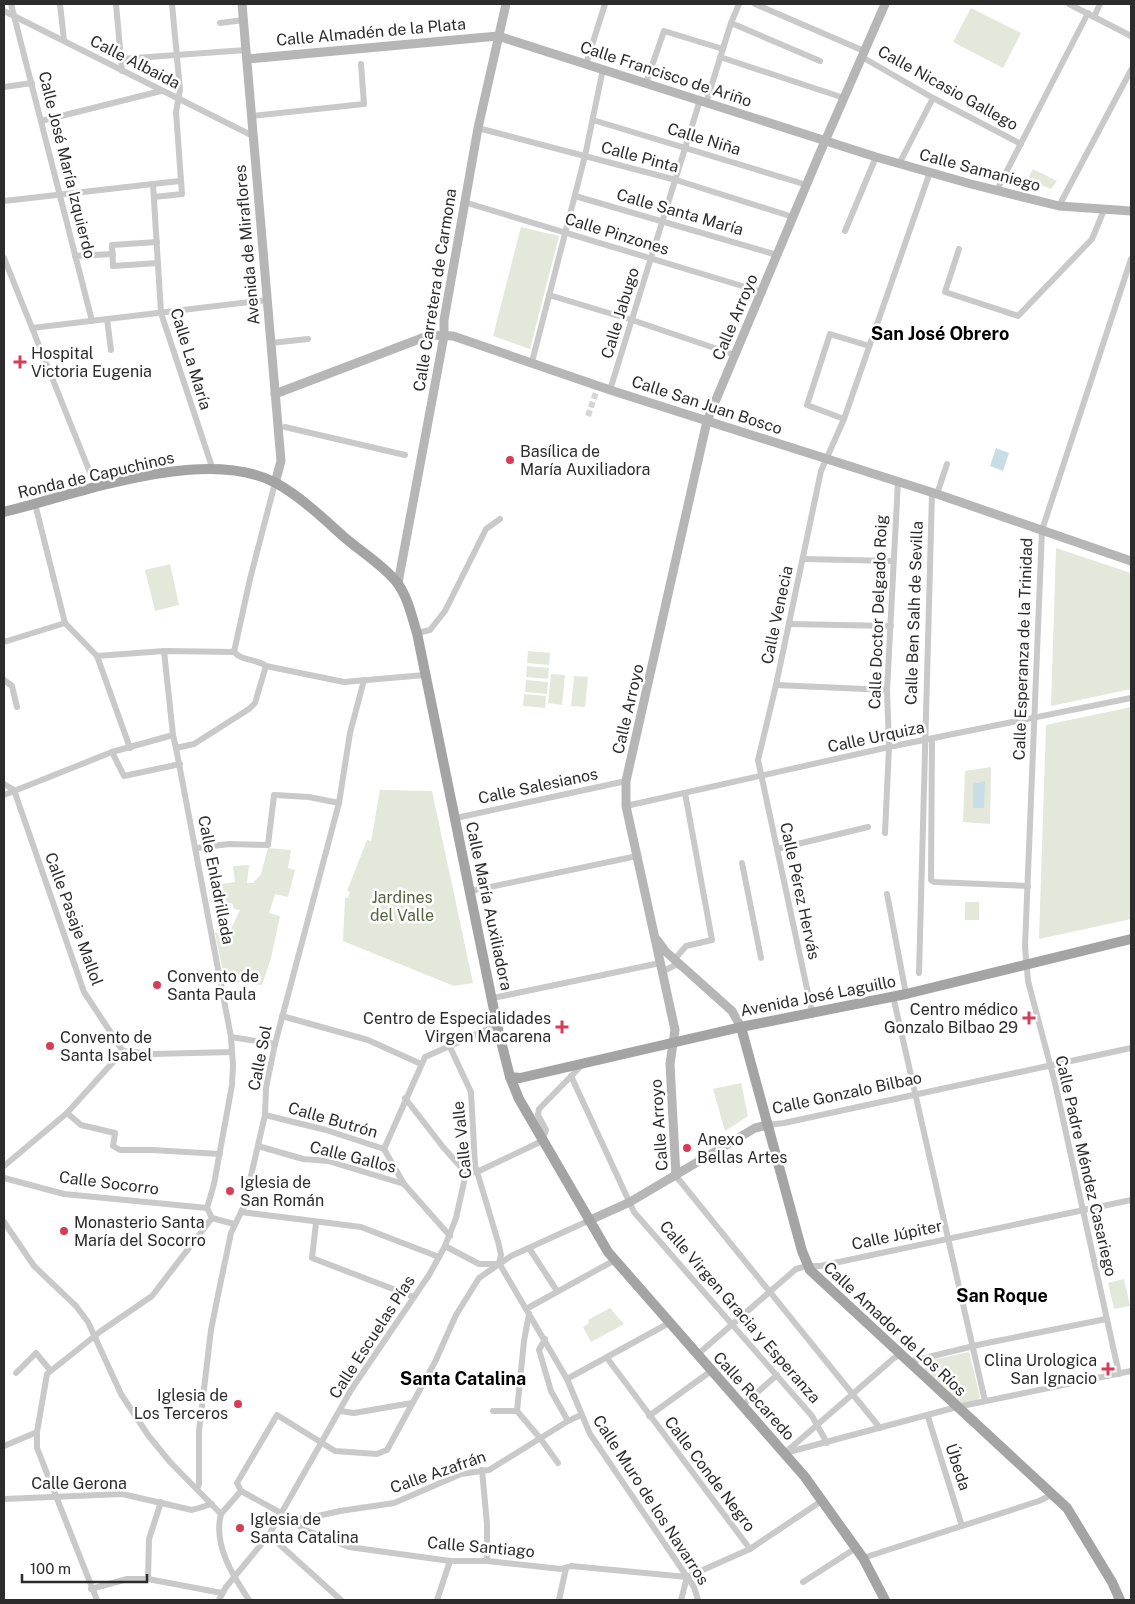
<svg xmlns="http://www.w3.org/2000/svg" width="1135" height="1604" font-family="'Public Sans',sans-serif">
<rect width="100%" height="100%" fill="#fff"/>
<g fill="#e3e8da">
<polygon points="971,8 1021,33 1003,68 953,42"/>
<polygon points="1033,169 1057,181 1051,189 1027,180"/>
<polygon points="521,227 559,236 530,349 493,336"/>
<polygon points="1056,548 1131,573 1131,689 1051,706"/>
<polygon points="170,564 179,605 155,611 145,570"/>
<polygon points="528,651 550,653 549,665 527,663"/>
<polygon points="527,666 549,668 548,679 526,677"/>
<polygon points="551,674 565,675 562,705 548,703"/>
<polygon points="574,676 588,677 585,707 571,706"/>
<polygon points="526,680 548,682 547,694 525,692"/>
<polygon points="524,694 546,696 545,708 523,706"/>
<polygon points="1131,707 1131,919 1039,939 1046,725"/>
<polygon points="991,767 990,824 963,822 965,771"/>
<polygon points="380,790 432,791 473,983 454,986 343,941 345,898 348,898 350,892 347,891 367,840 371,841 372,836"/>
<polygon points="268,848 291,850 288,868 295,870 288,897 275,894 269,913 280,916 271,958 262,985 225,981 215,933 230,931 240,910 234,909 232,903 227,904 222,884 235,882 233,866 249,865 247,883 253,883 261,874"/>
<rect x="965" y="902" width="14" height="18"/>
<polygon points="741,1083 748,1116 725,1131 713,1089"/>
<polygon points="1124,1279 1130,1306 1114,1309 1108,1283"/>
<polygon points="610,1308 624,1324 591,1342 583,1327 589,1323 588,1320"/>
<polygon points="969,1352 980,1397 978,1400 958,1404 924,1372 926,1361"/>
</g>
<g fill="#c8dee7">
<polygon points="996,448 1009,453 1003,471 990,466"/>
<polygon points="985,781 984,808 973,808 973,784"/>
</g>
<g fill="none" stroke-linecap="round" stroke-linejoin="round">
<polyline stroke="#d5d5d5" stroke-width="6" stroke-dasharray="6 3" stroke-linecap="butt" points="588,416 596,392"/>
<g stroke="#c9c9c9" stroke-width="6">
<polyline points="11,4 92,321"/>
<polyline points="60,4 64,40"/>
<polyline points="116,4 122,71"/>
<polyline points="755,4 864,51"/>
<polyline points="1069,4 1131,36"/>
<polyline points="4,11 253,136"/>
<polyline points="1094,17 1100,4"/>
<polyline points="220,23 244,20"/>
<polyline points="731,23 739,4"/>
<polyline points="720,57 844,98"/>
<polyline points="862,57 933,98 1021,144"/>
<polyline points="121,59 246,50"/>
<polyline points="586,64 605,4"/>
<polyline points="646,83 664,31 723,49"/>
<polyline points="4,87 32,83"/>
<polyline points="706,103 731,23 820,61"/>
<polyline points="251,116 364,104 361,64"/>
<polyline points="593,120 807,185"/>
<polyline points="41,121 161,91"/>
<polyline points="478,128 676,180 793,217"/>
<polyline points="899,164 933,98"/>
<polyline points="180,181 153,184 161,313 212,467"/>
<polyline points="997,190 1088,13"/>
<polyline points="575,196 777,255"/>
<polyline points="154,197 182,194 176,112 180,90 172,4"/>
<polyline points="4,201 153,184"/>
<polyline points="464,202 762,292"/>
<polyline points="1059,206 1131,70"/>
<polyline points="845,231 876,157"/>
<polyline points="157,242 112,245 113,266 158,263"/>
<polyline points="959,249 945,292 1018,316 1092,239 1104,210"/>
<polyline points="75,256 113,254"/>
<polyline points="4,258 93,480"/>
<polyline points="549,295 632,320 735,355"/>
<polyline points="107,319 111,350"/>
<polyline points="32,328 267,300"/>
<polyline points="271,343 308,339"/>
<polyline points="532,362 585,156 603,69"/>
<polyline points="610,390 700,100"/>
<polyline points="844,419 807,405 830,334 869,346"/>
<polyline points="285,427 405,455"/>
<polyline points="937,494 947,464"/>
<path d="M 35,504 L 65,623 L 97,656 L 164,651 L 234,652 C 243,662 255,658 266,666"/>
<polyline points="804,559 892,561"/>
<polyline points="789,624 891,626"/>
<polyline points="417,633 430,630 445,611 486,529 500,519"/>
<polyline points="4,642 65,623"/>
<polyline points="164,651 173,735"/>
<polyline points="234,652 250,579 275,483"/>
<polyline points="97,656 130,748"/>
<polyline points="4,680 12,686 17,707"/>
<polyline points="776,685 887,690"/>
<polyline points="932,739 931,880 934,882 1028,886"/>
<polyline points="176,748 194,744 249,709 255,703 266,666 344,682 425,675"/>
<polyline points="180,764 124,776 112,752 173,735 176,748 231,1037 233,1065 232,1085 214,1184 207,1208"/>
<polyline points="4,784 14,790 84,992 123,1051"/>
<polyline points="4,795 112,752"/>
<polyline points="626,806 889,747 1131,698"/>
<polyline points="456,818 626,781"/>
<polyline points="885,833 889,747 887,690 898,481"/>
<polyline points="197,848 229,844 268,845 274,795 309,797 339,803"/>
<polyline points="777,849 868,827"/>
<polyline points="742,863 761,958"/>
<polyline points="471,891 637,856"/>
<polyline points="887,894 906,994"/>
<polyline points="674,960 686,946 712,940 685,793"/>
<polyline points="662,972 675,965 680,966"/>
<polyline points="919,973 932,493"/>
<polyline points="893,996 985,1401"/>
<polyline points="493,998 660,963"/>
<polyline points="812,1012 758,760 776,685 821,471 844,419 930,172"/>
<polyline points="282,1016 368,1040 421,1064"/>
<polyline points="231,1037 275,1044"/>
<polyline points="449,1045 471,1092 475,1165 499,1245 501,1255 499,1263"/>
<polyline points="571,1076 634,1212 812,1416 827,1443"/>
<polyline points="405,1098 443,1147 466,1173"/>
<polyline points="67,1113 81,1125 115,1133 113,1146 120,1150 152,1150 220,1154"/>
<polyline points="265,1115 326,1130 384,1149 404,1184"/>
<polyline points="768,1125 784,1123 1131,1048"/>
<polyline points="258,1146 303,1159 328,1161 404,1184 450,1236"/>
<polyline points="384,1149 425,1057 497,1025"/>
<polyline points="4,1166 67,1113 123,1051 153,1054 232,1052"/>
<polyline points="466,1173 477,1172 542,1141 546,1130 538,1115 539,1109 583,1064"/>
<polyline points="676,1176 880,1428"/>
<polyline points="4,1178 64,1194 207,1208"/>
<polyline points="241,1212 361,1227 439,1257"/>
<polyline points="212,1218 234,1224"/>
<polyline points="588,1221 511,1256 479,1278 456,1315 435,1362 387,1450 377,1454 335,1451 277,1415 237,1483 241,1491 290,1518 303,1529 349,1547 450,1561 487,1561 561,1569 571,1566 687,1577 750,1549 823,1500"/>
<polyline points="4,1222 34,1266 76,1306 88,1322 121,1394 148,1435 170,1462 221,1514"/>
<polyline points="316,1223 312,1258 414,1297"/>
<polyline points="445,1246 479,1264 497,1264"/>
<polyline points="529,1248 557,1291"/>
<polyline points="499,1263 567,1379 590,1434 694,1587 698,1600"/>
<polyline points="526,1309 615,1260"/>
<polyline points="545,1339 539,1350 551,1391 568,1421"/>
<polyline points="697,1355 796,1269 807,1266 820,1266 1131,1200"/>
<polyline points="607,1358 750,1549"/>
<polyline points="908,1362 982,1344 1106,1319"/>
<polyline points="16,1373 36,1353 50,1370"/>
<polyline points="1119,1374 1055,1083 1028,981 1025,946 1042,530 1131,259"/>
<polyline points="567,1379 669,1323"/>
<polyline points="742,1406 777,1375"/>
<polyline points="340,1411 354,1413 412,1403"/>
<polyline points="493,1411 517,1411 540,1438 558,1463"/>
<polyline points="517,1411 524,1341 529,1314"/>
<polyline points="649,1416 711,1371"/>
<polyline points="928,1417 962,1526"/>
<polyline points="4,1446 37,1432"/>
<polyline points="786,1452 894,1358 900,1355"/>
<polyline points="785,1453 957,1407 1131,1371"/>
<polyline points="482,1470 487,1524 487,1561"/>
<polyline points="197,1489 199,1484 199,1431 211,1330 218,1295 231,1233 244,1206 265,1115 266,1088 275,1044 339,803 350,733 364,680"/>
<polyline points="4,1499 122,1494 192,1510 212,1504"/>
<path d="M 221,1514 C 213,1545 233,1576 249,1600"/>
<polyline points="221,1514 241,1491"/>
<polyline points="291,1518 304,1519 340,1511 394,1503 461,1474 489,1470 568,1421 581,1415"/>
<polyline points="269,1535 341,1600"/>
<polyline points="863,1558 1039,1501 1049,1496 1051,1492"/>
<polyline points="148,1579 149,1539 161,1502"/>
<polyline points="803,1582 856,1548"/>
<polyline points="91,1589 127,1579 148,1579 222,1593"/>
<polyline points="97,1600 37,1448 37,1432 47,1374 101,1331 152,1296 212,1218 207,1208"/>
<polyline points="219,1600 226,1587 269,1535 351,1390 429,1275 445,1246 456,1218 466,1173"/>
<polyline points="437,1600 450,1561"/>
<polyline points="559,1600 566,1568"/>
<polyline points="681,1600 687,1577"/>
</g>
<g stroke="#b6b6b6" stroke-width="9">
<polyline points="242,4 281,461 275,483"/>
<polyline points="247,59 498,36 876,157 971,184 1059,206 1131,211"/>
<polyline points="275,394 430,335 453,336 610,390 937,494 1131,561"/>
<polyline points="398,583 444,336 444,320 478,128 506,4"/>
<polyline points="657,940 665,951 732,1011 741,1027"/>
<polyline points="676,1176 670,1064 675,1030 626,806 626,781 707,421 819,155 885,4"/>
<polyline points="588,1221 630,1202 755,1128 768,1125"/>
</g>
<g stroke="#a4a4a4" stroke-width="10">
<path d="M 4,512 C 78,494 205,445 276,483 C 301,497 323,518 344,537 C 360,551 386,567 398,584 C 408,598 412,617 417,633 L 497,1025 L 510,1077 L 519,1099 L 608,1252 L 805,1477 L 863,1558 L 885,1600"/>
<polyline points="741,1027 802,1251 810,1270 1067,1508 1112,1582 1120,1600"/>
<polyline points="510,1077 520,1078 741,1027 906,994 1131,939"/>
</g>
</g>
<g fill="#d43d57" stroke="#fff" stroke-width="2">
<path d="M17.5 354.5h5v5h5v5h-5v5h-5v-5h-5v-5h5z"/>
<circle cx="510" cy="460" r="5"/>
<circle cx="157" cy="985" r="5"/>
<path d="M1026.5 1010.5h5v5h5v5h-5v5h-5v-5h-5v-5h5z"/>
<path d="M559.5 1019.5h5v5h5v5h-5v5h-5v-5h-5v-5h5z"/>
<circle cx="50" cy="1046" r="5"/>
<circle cx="687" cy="1148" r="5"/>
<circle cx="230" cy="1191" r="5"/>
<circle cx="64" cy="1231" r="5"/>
<path d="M1105.5 1361.5h5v5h5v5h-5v5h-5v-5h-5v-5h5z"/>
<circle cx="238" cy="1404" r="5"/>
<circle cx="240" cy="1528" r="5"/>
</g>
<g text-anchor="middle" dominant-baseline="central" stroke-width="5" stroke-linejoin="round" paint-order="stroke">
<g font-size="16" fill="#2c2c2c" stroke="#fff">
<text transform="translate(371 32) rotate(-5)">Calle Almadén de la Plata</text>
<text transform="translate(135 62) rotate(27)">Calle Albaida</text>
<text transform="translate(666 74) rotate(18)">Calle Francisco de Ariño</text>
<text transform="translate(948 88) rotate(29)">Calle Nicasio Gallego</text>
<text transform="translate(704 139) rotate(17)">Calle Niña</text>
<text transform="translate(640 157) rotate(15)">Calle Pinta</text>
<text transform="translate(67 165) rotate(76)">Calle José María Izquierdo</text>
<text transform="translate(980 170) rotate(15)">Calle Samaniego</text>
<text transform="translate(680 212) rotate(16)">Calle Santa María</text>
<text transform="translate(617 234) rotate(17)">Calle Pinzones</text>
<text transform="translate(247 245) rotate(-95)">Avenida de Miraflores</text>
<text transform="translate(435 290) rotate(-81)">Calle Carretera de Carmona</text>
<text transform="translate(620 313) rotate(-73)">Calle Jabugo</text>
<text transform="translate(735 317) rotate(-67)">Calle Arroyo</text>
<text transform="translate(191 359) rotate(73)">Calle La María</text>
<text transform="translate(707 405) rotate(18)">Calle San Juan Bosco</text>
<text transform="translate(96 475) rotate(-13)">Ronda de Capuchinos</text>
<text transform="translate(878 612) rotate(-88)">Calle Doctor Delgado Roig</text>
<text transform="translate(914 613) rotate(-88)">Calle Ben Salh de Sevilla</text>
<text transform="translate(777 615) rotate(-78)">Calle Venecia</text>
<text transform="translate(1023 649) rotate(-88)">Calle Esperanza de la Trinidad</text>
<text transform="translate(628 709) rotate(-77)">Calle Arroyo</text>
<text transform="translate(876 737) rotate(-12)">Calle Urquiza</text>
<text transform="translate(538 786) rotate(-12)">Calle Salesianos</text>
<text transform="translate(216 880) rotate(79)">Calle Enladrillada</text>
<text transform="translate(800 891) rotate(78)">Calle Pérez Hervás</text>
<text transform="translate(489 906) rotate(78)">Calle María Auxiliadora</text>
<text transform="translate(74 919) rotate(70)">Calle Pasaje Mallol</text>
<text transform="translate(818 996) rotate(-11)">Avenida José Laguillo</text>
<text transform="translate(260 1058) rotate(-79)">Calle Sol</text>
<text transform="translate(847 1093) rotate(-12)">Calle Gonzalo Bilbao</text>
<text transform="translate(333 1120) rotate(16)">Calle Butrón</text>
<text transform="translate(659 1125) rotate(-94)">Calle Arroyo</text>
<text transform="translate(462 1140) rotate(-96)">Calle Valle</text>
<text transform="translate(353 1157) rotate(14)">Calle Gallos</text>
<text transform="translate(1086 1166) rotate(77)">Calle Padre Méndez Casariego</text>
<text transform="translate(109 1183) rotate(7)">Calle Socorro</text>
<text transform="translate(897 1235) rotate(-12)">Calle Júpiter</text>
<text transform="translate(740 1312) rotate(49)">Calle Virgen Gracia y Esperanza</text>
<text transform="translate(895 1329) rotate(43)">Calle Amador de Los Ríos</text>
<text transform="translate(372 1337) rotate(-57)">Calle Escuelas Pías</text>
<text transform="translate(754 1396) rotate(48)">Calle Recaredo</text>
<text transform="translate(958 1467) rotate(72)">Úbeda</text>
<text transform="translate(438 1472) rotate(-19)">Calle Azafrán</text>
<text transform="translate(710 1474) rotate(53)">Calle Conde Negro</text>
<text x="79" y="1483">Calle Gerona</text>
<text transform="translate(651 1500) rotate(57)">Calle Muro de los Navarros</text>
<text transform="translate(481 1547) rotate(5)">Calle Santiago</text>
</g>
<g font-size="16" fill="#2c2c2c" stroke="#fff" text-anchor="start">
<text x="31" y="353">Hospital<tspan x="31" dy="18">Victoria Eugenia</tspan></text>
<text x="520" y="451">Basílica de<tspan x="520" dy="18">María Auxiliadora</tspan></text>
<text x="167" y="976">Convento de<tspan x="167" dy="18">Santa Paula</tspan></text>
<text x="1018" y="1009" text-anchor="end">Centro médico<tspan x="1018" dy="18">Gonzalo Bilbao 29</tspan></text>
<text x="551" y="1018" text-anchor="end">Centro de Especialidades<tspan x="551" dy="18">Virgen Macarena</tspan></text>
<text x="60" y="1037">Convento de<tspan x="60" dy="18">Santa Isabel</tspan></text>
<text x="697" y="1139">Anexo<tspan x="697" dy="18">Bellas Artes</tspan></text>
<text x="240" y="1182">Iglesia de<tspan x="240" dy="18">San Román</tspan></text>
<text x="74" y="1222">Monasterio Santa<tspan x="74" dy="18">María del Socorro</tspan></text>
<text x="1097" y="1360" text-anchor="end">Clina Urologica<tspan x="1097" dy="18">San Ignacio</tspan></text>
<text x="228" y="1395" text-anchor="end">Iglesia de<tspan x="228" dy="18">Los Terceros</tspan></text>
<text x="250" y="1519">Iglesia de<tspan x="250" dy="18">Santa Catalina</tspan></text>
</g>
<g font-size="16" fill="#53633e" stroke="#fff">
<text x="402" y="897">Jardines<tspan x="402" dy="18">del Valle</tspan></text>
</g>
<g font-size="18" font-weight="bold" fill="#000" stroke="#fff">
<text x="940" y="333">San José Obrero</text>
<text x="1002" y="1295">San Roque</text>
<text x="463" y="1378">Santa Catalina</text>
</g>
</g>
<rect width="1135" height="1604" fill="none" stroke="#2c2c2c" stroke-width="10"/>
<path d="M22 1574v8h125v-8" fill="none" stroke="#2c2c2c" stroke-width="2.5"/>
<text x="30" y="1574" font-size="15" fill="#2c2c2c" stroke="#ffffff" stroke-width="4" paint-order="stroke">100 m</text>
</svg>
